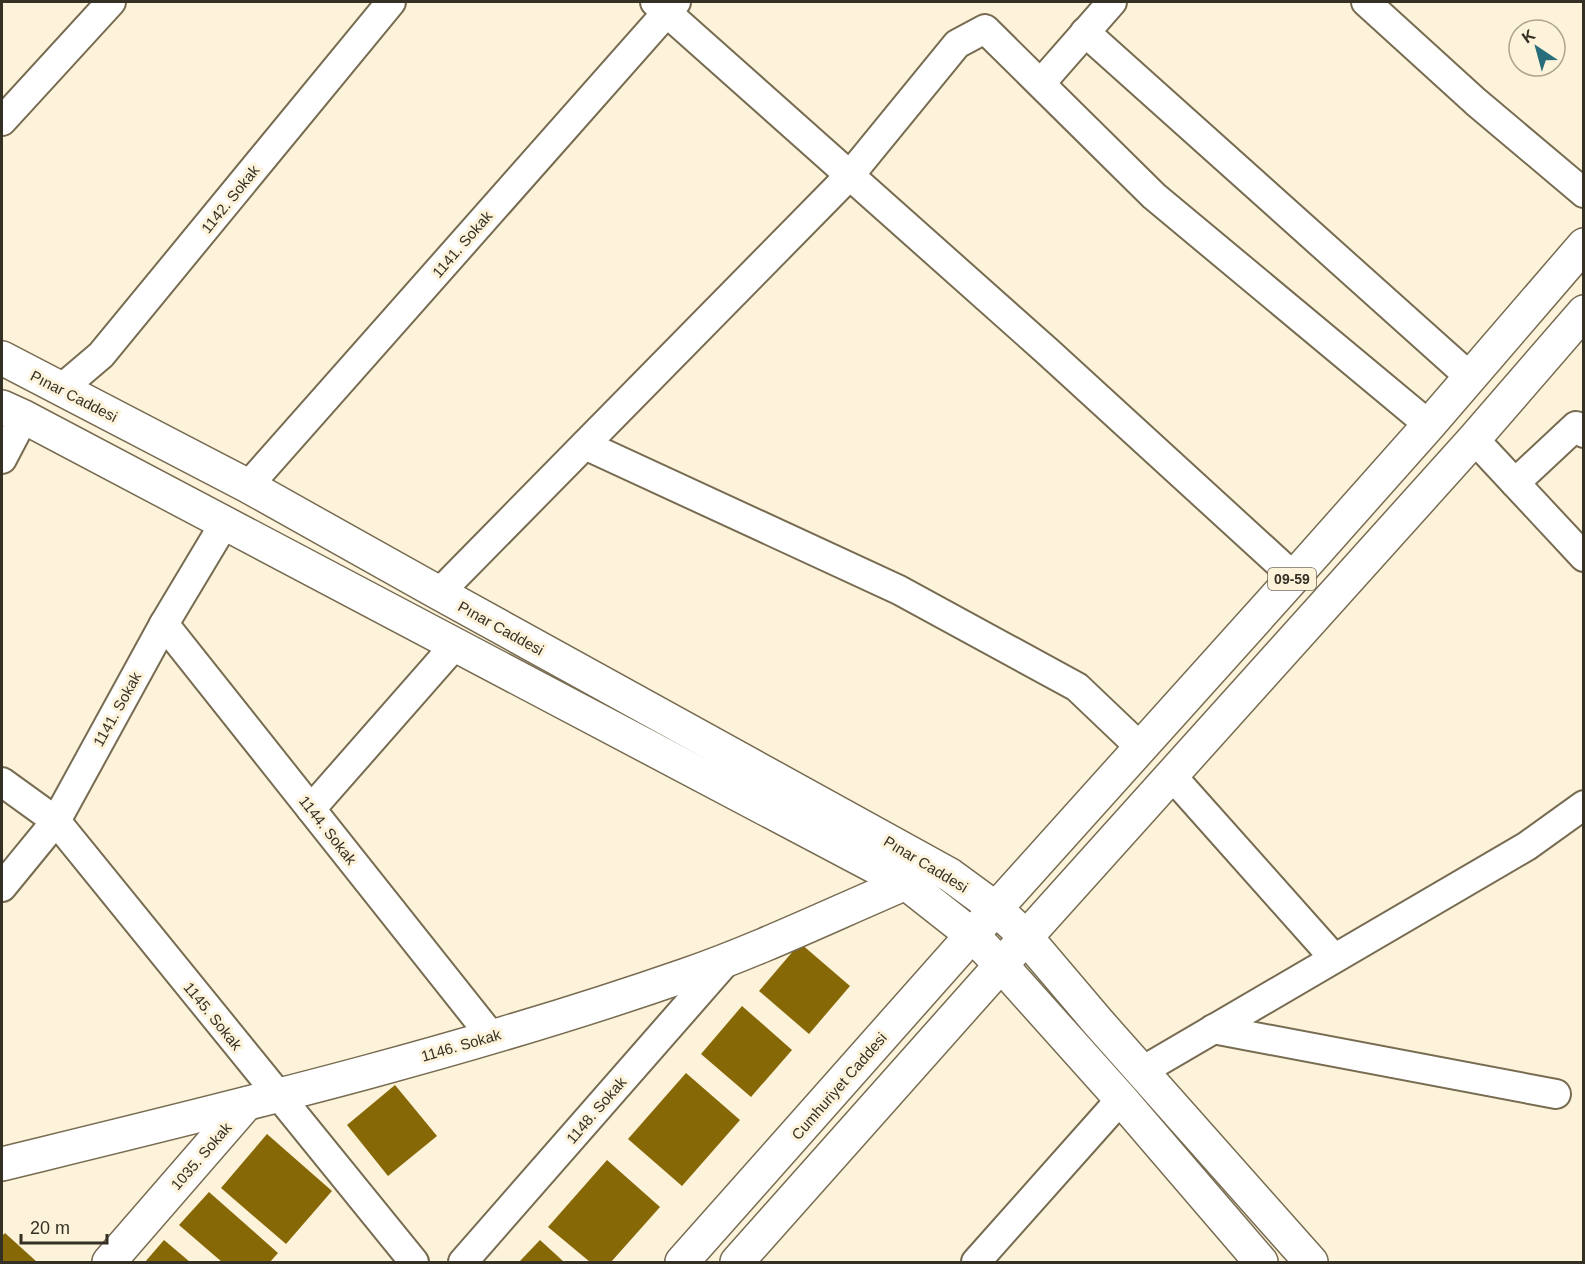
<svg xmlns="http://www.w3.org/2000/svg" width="1585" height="1264" font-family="Helvetica,sans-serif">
<rect width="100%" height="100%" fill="#fdf2da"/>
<g fill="#876807">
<polygon points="800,943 850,986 809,1034 759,991"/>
<polygon points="742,1006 792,1050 751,1097 701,1054"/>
<polygon points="686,1073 740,1120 682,1186 628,1139"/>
<polygon points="395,1085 437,1136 388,1176 347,1125"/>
<polygon points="267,1134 332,1191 286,1244 221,1188"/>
<polygon points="607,1160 660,1207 611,1262 590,1262 548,1227"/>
<polygon points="209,1192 278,1253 270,1262 222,1262 179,1225"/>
<polygon points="5,1233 37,1262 2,1262 2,1236"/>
<polygon points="164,1240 190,1262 145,1262"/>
<polygon points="540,1240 564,1262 519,1262"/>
</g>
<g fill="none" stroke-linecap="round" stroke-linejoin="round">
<defs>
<g id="minor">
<polyline points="655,2 1047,351 1294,577"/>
<polyline points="1366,2 1476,102 1584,193"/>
<polyline points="1085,32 1470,377"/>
<polyline points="1041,83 1112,2"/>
<polyline points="2,121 111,2"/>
<polyline points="61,389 101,355 391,2"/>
<polyline points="1474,439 1584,557"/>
<polyline points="585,445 899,590 1077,687 1140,747"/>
<polyline points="2,459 24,417"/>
<polyline points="1515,483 1576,426 1584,433"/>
<polyline points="248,486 676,2"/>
<polyline points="439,593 850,175 957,44 985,29 1154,196 1429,425"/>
<polyline points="164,624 492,1037"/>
<polyline points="1171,775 1334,958"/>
<polyline points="2,782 56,821 414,1262"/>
<polyline points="311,809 455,645"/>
<polyline points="2,887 56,821 164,624 224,524"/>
<polyline points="1213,1029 1556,1094"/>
<polyline points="1142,1071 1527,846 1584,805"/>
<polyline points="463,1262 729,958"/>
<polyline points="976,1262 1121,1099"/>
</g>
<g id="tertiary">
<path d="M 2,1164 C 231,1108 462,1053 686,975 C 761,949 833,914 906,883"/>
<polyline points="109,1262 246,1104"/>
</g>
<g id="secondary">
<polyline points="2,358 248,486 439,593 950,875 995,908 1025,936 1098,1022 1311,1262"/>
<polyline points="2,407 24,417 906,883 972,935 1001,965 1121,1099 1261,1262"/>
<polyline points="682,1262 972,935"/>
<polyline points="737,1262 1001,965"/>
</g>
<g id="primary">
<polyline points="972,935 1294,577 1429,425 1584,245"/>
<polyline points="1001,965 1474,439 1584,312"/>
</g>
</defs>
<use href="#minor" stroke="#776c51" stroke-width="32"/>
<use href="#tertiary" stroke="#776c51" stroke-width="36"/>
<use href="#secondary" stroke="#776c51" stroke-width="36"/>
<use href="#primary" stroke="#776c51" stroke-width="36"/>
<use href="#minor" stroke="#fff" stroke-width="28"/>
<use href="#tertiary" stroke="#fff" stroke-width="33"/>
<use href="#secondary" stroke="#fff" stroke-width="33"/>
<use href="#primary" stroke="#fff" stroke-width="33"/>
</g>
<g text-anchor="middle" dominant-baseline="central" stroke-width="6" stroke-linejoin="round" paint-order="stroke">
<rect fill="#fdf2da" stroke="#716a5b" stroke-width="1.5" x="1268" y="568" width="48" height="22" rx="4.5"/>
<g font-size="14" font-weight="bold" fill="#353024">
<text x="1292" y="579">09-59</text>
</g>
<g font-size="15" fill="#353024" stroke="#fdf2da">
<text transform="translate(230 199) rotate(-51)">1142. Sokak</text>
<text transform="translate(462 244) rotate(-49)">1141. Sokak</text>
<text transform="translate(74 396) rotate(27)">Pınar Caddesi</text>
<text transform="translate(501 628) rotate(29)">Pınar Caddesi</text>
<text transform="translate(117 709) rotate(-61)">1141. Sokak</text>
<text transform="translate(328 830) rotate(52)">1144. Sokak</text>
<text transform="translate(926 864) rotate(31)">Pınar Caddesi</text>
<text transform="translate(213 1016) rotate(51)">1145. Sokak</text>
<text transform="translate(461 1045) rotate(-16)">1146. Sokak</text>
<text transform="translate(839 1086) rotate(-49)">Cumhuriyet Caddesi</text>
<text transform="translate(596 1110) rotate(-49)">1148. Sokak</text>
<text transform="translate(201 1156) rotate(-49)">1035. Sokak</text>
</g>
</g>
<rect width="1585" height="1264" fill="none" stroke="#353024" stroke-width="6"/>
<g transform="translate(1537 48) rotate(324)"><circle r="28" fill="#fdf2da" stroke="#ada491" stroke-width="1.5"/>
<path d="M0-4.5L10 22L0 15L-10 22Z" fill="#276d7b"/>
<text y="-9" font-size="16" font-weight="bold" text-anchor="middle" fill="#353024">K</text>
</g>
<path d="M21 1234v9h86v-9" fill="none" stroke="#353024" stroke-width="3"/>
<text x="30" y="1234" font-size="18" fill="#353024" stroke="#fdf2da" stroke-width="4.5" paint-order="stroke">20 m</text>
</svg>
